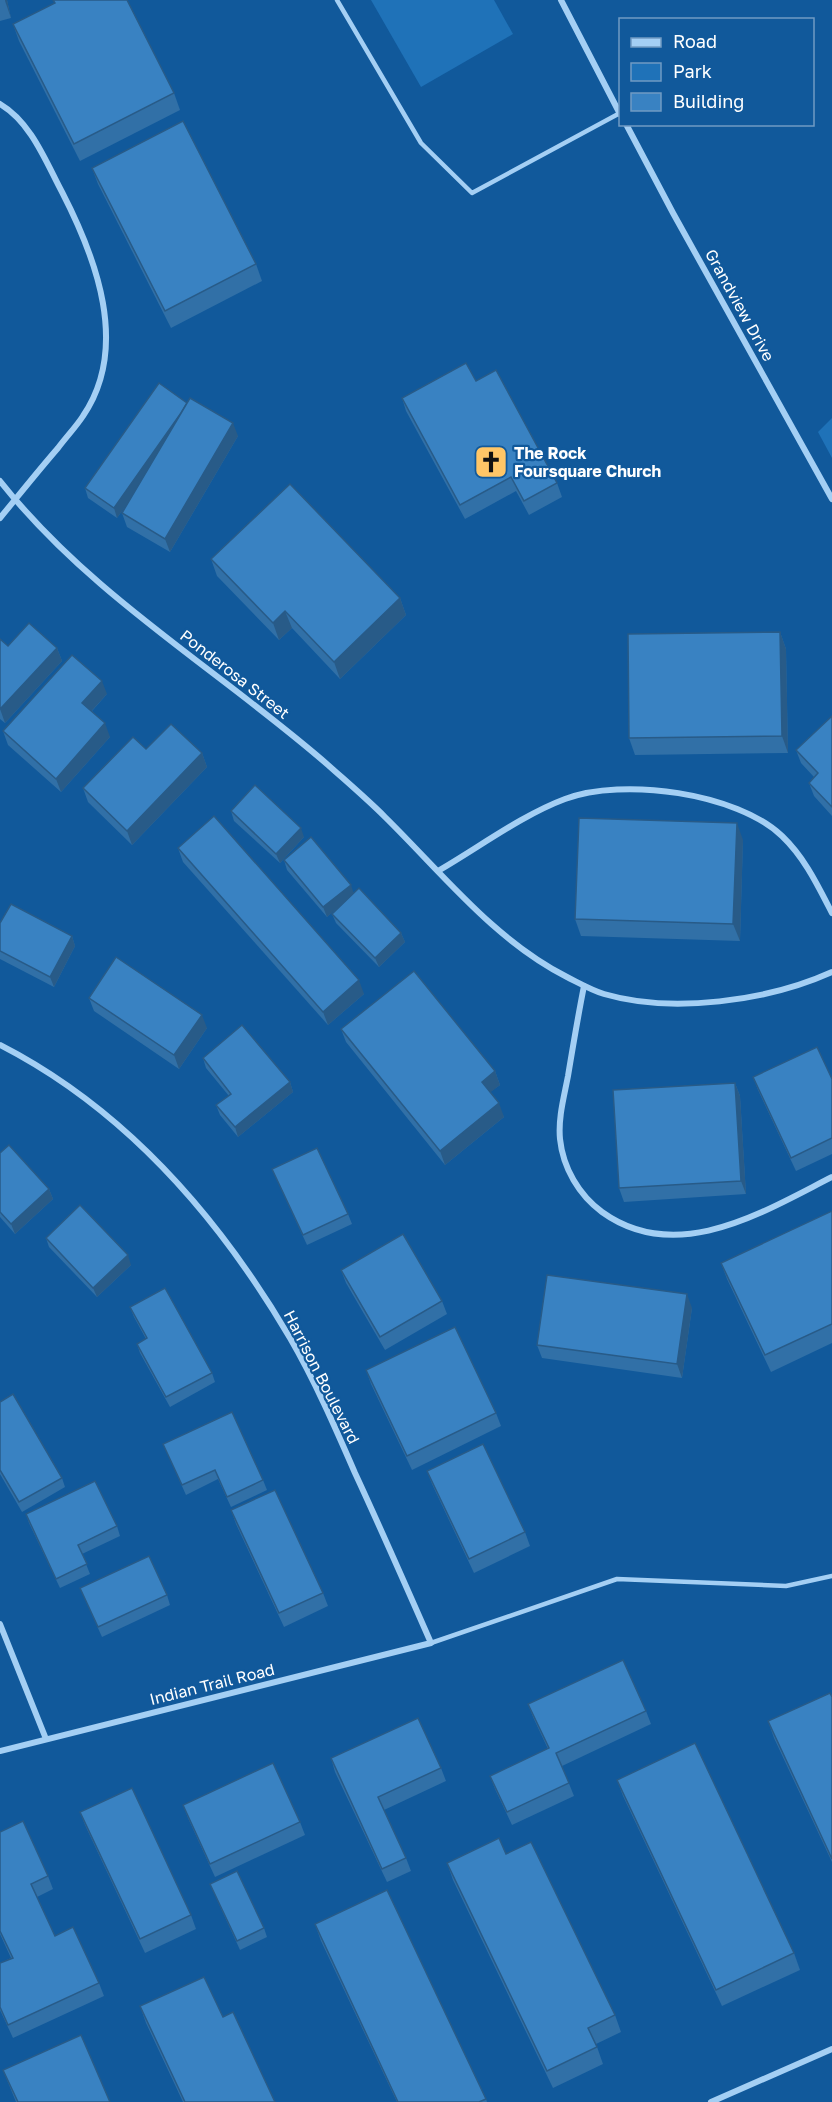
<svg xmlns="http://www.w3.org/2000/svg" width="832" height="2102" font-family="'Golos Text',sans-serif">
<rect width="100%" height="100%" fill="#11599b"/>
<g fill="#1f72b8">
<polygon points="371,0 494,0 513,34 421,87"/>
<polygon points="832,418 832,458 818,432"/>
</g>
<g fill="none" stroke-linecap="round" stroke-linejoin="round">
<g stroke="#a4cff4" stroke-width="4.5">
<polyline points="337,0 421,143 472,193 620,113"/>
<polyline points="431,1643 617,1579 786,1586 832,1576"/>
</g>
<g stroke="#a4cff4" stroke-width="6">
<polyline points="561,0 620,114"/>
<path d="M 0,104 C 31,122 46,162 62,192 C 96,258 130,347 83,416 C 76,427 66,437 58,448 C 38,471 19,495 0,518"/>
<polyline points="626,124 673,213 832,499"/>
<path d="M 0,481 C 91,596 219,670 328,765 C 347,782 367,799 385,817 C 443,874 493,939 567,977 C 579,983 591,990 604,994 C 672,1014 768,1001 832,972"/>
<path d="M 438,871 C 478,848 522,815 565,799 C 623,777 737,793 782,836 C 805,858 818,886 832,913"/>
<path d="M 584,986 C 578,1016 573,1046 568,1076 C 564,1097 558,1118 560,1139 C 563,1168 579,1195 602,1212 C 677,1266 763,1212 832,1177"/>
<path d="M 0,1045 C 125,1109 220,1219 290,1338 C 315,1381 335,1427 355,1473 C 381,1529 406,1586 431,1643 L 0,1751"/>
<polyline points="0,1624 46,1739"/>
<polyline points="711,2102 832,2049"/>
</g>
</g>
<g fill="#3170a7">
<polygon points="0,0 7,0 11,18 0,21"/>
<polygon points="13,24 174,93 180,110 80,161 19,41"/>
<polygon points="92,168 256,264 262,281 171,328 98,184"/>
<polygon points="476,381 557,483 562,497 529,515 516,491 465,519 406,411 402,398"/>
<polygon points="187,403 238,436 170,552 127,527 122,513 130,499 117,518 88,498 85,488"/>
<polygon points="211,559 400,598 406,615 340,679 292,628 279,640 217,576"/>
<polygon points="780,632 786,649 788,753 635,755 629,738"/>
<polygon points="0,639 8,646 57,648 62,661 5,723 0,719"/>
<polygon points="107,694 92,711 110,737 61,792 8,745 3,731"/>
<polygon points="832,716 832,816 814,796 809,783 814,777 801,763 796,750"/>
<polygon points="146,749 202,753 207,767 132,845 88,802 83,788"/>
<polygon points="231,811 304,837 280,863 234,821"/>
<polygon points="743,840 740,941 581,936 575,919"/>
<polygon points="178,848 364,994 328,1025 183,862"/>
<polygon points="284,860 354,893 401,933 405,942 379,967 336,923 332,914 342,904 327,917 287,870"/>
<polygon points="0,923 72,936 75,946 54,987 0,959"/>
<polygon points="89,998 207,1028 179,1069 94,1011"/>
<polygon points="341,1029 495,1071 500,1085 490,1092 504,1117 445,1165 346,1042"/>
<polygon points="203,1058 290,1082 293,1092 238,1137 220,1115 216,1105 229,1096 206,1068"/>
<polygon points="753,1077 832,1079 832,1154 796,1171 758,1090"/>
<polygon points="735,1083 740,1096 746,1194 624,1202 619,1188"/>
<polygon points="0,1153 49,1189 53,1199 15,1234 0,1217"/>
<polygon points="272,1169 348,1214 352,1224 307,1245 276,1178"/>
<polygon points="832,1211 832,1343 771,1372 727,1279 721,1263"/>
<polygon points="46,1238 131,1265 97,1297 49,1247"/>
<polygon points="341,1270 442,1301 447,1314 385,1350 346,1283"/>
<polygon points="130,1307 212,1373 215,1382 170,1407 140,1353 137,1344 146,1339 134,1317"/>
<polygon points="692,1308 682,1378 542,1358 537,1345"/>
<polygon points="366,1370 496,1413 501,1426 412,1470 371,1384"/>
<polygon points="0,1402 62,1478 65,1487 22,1512 0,1474"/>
<polygon points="163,1444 263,1480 267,1490 231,1507 218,1479 186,1495"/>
<polygon points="427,1471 525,1532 530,1546 474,1573 432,1484"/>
<polygon points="231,1510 323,1593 328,1606 284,1627 236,1524"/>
<polygon points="26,1514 117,1526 120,1536 82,1554 90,1574 60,1588 29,1523"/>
<polygon points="80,1588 167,1595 170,1605 102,1637"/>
<polygon points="832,1697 832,1862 774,1738 768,1721"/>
<polygon points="528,1704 646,1711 651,1724 562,1766 574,1796 512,1825 495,1789 490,1776 548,1749 533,1717"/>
<polygon points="331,1758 441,1768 446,1781 384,1810 406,1858 411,1871 387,1882 335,1772"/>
<polygon points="617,1780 794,1953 800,1970 722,2006 623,1796"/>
<polygon points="183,1805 300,1822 305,1835 215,1877 188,1818"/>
<polygon points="80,1812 191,1915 196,1929 145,1953 85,1825"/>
<polygon points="0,1832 48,1876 53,1889 37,1897 55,1936 99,1983 104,1996 13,2038 0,2010 0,1963 11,1958 0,1934"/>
<polygon points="506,1854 615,2015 621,2032 596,2044 603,2064 553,2088 453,1880 447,1863"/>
<polygon points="210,1884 264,1928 267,1937 240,1950 214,1893"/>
<polygon points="315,1924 486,2099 487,2102 397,2102 321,1941"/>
<polygon points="140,2006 223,2017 275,2102 183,2102 146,2023"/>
<polygon points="3,2070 110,2102 16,2102"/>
</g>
<g fill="#285b88">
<polygon points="5,0 7,0 11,18 5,1"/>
<polygon points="188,403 191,413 117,518 114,508"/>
<polygon points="233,423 238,436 170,552 165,539"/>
<polygon points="400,598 406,615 340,679 334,662"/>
<polygon points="285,611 292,628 279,640 273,623"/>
<polygon points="780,632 786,649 788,753 782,736"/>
<polygon points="57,648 62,661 5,723 0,709"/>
<polygon points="102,681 107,694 87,716 82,703"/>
<polygon points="105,723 110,737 61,792 56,779"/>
<polygon points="202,753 207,767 132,845 127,831"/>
<polygon points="737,823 743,840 740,941 733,924"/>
<polygon points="301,828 304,837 280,863 276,854"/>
<polygon points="351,885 354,894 327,917 323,907"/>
<polygon points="401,933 405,942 379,967 375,958"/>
<polygon points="72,936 75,946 54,987 50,977"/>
<polygon points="359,980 364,994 328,1025 323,1012"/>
<polygon points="202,1015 207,1028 179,1069 174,1055"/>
<polygon points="495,1071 500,1085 487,1095 482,1082"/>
<polygon points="290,1082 293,1092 238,1137 235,1127"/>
<polygon points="735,1083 740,1096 746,1194 741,1181"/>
<polygon points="499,1103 504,1117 445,1165 440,1151"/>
<polygon points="49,1189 53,1199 15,1234 11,1224"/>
<polygon points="128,1255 131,1265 97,1297 93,1288"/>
<polygon points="687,1294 692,1308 682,1378 677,1364"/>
</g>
<g fill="#3982c2" stroke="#285b88" stroke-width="1.5">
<polygon points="53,0 127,0 174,93 74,144 13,24 55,3"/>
<polygon points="183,121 256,264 165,311 92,168"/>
<polygon points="466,363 476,381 496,370 557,483 524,501 511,477 460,505 402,398"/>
<polygon points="159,383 187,403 181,413 114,508 85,488"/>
<polygon points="190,398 233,423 165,539 122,513"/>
<polygon points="290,484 400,598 334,662 285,611 273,623 211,559"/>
<polygon points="29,623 57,648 0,709 0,639 8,646"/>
<polygon points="780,632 782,736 629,738 628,634"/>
<polygon points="72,655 102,681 82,703 105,723 56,779 3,731"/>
<polygon points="832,716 832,807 809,783 818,773 796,750"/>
<polygon points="171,724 202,753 127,831 83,788 133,737 146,749"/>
<polygon points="255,785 301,828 276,854 231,811"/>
<polygon points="214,816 359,980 323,1012 178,848"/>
<polygon points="579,818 737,823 733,924 575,919"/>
<polygon points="311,837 351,885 323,907 284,860"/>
<polygon points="359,888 401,933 375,958 332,914"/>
<polygon points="11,904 72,936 50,977 0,951 0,923"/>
<polygon points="116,957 202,1015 174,1055 89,998"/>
<polygon points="414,971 495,1071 482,1082 499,1103 440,1151 341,1029"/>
<polygon points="242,1025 290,1082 235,1127 216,1105 231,1094 203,1058"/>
<polygon points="817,1047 832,1079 832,1138 791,1158 753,1077"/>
<polygon points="735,1083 741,1181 619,1188 613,1090"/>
<polygon points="9,1145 49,1189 11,1224 0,1212 0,1153"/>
<polygon points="317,1148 348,1214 303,1235 272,1169"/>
<polygon points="80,1205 128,1255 93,1288 46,1238"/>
<polygon points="832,1211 832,1324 765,1355 721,1263"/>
<polygon points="403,1234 442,1301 380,1337 341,1270"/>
<polygon points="547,1275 687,1294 677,1364 537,1345"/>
<polygon points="165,1288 212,1373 166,1397 137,1344 147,1338 130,1307"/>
<polygon points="455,1327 496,1413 407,1456 366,1370"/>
<polygon points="13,1394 62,1478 19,1502 0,1470 0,1402"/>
<polygon points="232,1412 263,1480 227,1497 215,1470 182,1485 163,1444"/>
<polygon points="483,1444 525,1532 469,1559 427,1471"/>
<polygon points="95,1481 117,1526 78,1545 87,1564 56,1579 26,1514"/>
<polygon points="275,1490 323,1593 279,1613 231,1510"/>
<polygon points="149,1556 167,1595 98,1627 80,1588"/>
<polygon points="623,1660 646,1711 556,1753 569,1783 507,1812 490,1776 549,1748 528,1704"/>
<polygon points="830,1693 832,1697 832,1859 768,1721"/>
<polygon points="418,1718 441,1768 378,1797 406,1858 382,1869 331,1758"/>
<polygon points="695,1743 794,1953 716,1990 617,1780"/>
<polygon points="273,1763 300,1822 210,1864 183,1805"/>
<polygon points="132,1788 191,1915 140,1939 80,1812"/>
<polygon points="23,1821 48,1876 31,1884 55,1936 73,1927 99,1983 8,2025 0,2007 0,1963 13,1958 0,1931 0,1832"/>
<polygon points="499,1838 506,1854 531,1842 615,2015 588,2028 597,2047 547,2071 447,1863"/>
<polygon points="237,1871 264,1928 237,1941 210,1884"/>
<polygon points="387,1890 486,2099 479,2102 398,2102 315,1924"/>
<polygon points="204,1977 223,2017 233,2012 275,2102 185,2102 140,2006"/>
<polygon points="81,2035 110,2102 18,2102 3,2070"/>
</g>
<defs>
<symbol id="church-square" viewBox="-11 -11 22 22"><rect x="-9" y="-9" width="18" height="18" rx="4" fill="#ffc667" stroke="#11599b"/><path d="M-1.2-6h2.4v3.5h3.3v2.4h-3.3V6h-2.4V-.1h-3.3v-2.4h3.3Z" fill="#111"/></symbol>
</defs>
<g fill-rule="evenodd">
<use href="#church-square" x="472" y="443" width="38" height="38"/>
</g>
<g text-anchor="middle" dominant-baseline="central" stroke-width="4.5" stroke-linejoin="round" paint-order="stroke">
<g font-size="16" fill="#fff" stroke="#11599b">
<text transform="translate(740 305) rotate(61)">Grandview Drive</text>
<text transform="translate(235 674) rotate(38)">Ponderosa Street</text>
<text transform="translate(322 1377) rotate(63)">Harrison Boulevard</text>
<text transform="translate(212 1684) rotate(-14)">Indian Trail Road</text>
</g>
<g font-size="16" font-weight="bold" fill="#fff" stroke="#11599b" text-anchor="start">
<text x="514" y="453">The Rock<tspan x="514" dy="18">Foursquare Church</tspan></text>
</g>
</g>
<rect x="619" y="18" width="195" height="108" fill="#11599b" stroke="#709bc3" stroke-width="1.5"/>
<rect x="631" y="38" width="30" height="9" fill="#a4cff4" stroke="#709bc3" stroke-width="1.5"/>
<text x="673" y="48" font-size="18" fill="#ffffff">Road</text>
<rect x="631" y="63" width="30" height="18" fill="#1f72b8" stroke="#709bc3" stroke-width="1.5"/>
<text x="673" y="78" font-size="18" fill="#ffffff">Park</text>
<rect x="631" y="93" width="30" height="18" fill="#3982c2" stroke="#709bc3" stroke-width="1.5"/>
<text x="673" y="108" font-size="18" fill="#ffffff">Building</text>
</svg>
